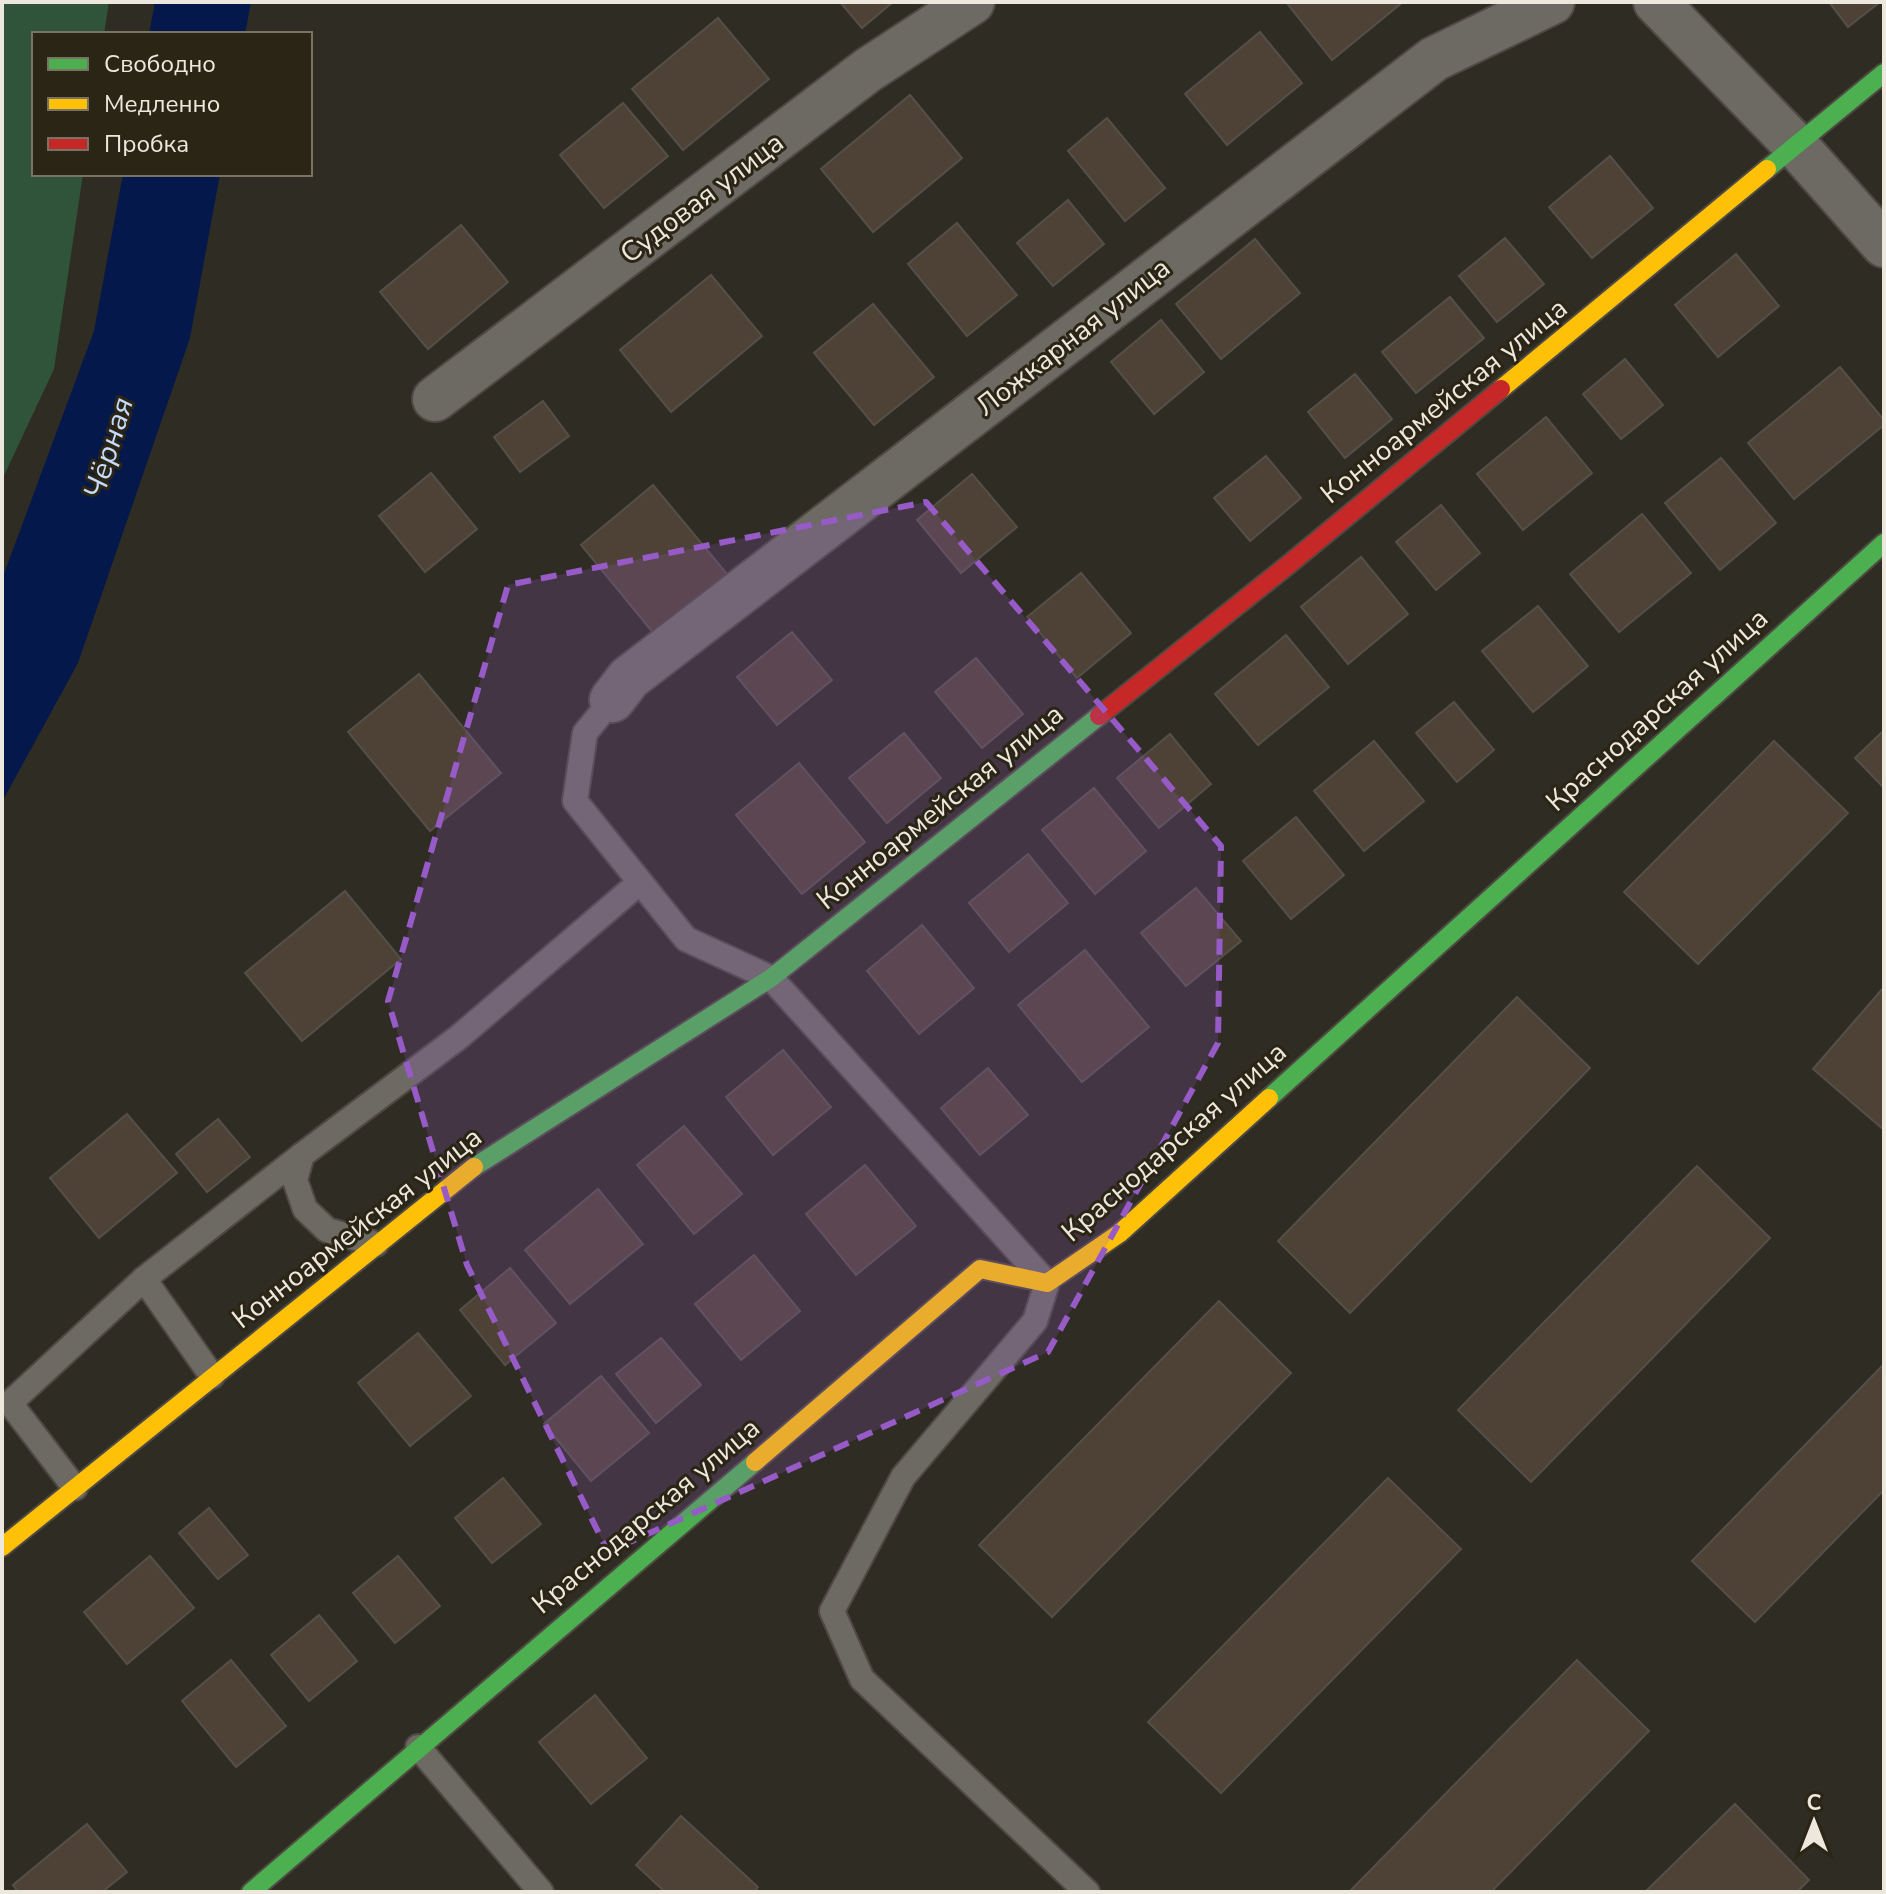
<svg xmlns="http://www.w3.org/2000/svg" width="1886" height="1894" font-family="'Nunito Sans',sans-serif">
<rect width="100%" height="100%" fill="#2f2c23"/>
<polygon fill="#2f5439" points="2,2 109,2 104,34 34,34 34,174 83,174 54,369 2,480"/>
<g fill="#04184b">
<polygon points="155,2 251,2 245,34 149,34"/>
<polygon points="123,174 220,174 190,338 78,663 2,802 2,579 94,331"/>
</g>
<g fill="#4d4235" stroke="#544f49" stroke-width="2">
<polygon points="840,2 893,2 862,28"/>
<polygon points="1286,2 1403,2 1332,60"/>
<polygon points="1829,2 1880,2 1848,27"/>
<polygon points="718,18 769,79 683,150 632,89"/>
<polygon points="1260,32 1302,83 1227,145 1185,94"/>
<polygon points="910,95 962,158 873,232 821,169"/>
<polygon points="623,103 668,156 604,208 560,155"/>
<polygon points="1107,118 1165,188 1125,221 1068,151"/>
<polygon points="1610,156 1653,208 1592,258 1549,207"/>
<polygon points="1068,200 1104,244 1053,286 1017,243"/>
<polygon points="957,223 1017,295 967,336 908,264"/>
<polygon points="461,225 508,282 428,349 380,292"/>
<polygon points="1505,238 1544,284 1497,322 1459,276"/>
<polygon points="1255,239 1300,293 1221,359 1176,304"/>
<polygon points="1736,254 1779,306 1718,357 1675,305"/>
<polygon points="711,275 762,336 671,412 620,350"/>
<polygon points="1450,297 1484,338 1416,393 1382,352"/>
<polygon points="873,304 934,377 874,425 814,353"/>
<polygon points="1161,320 1204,372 1154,414 1111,362"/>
<polygon points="1625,359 1663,405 1621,439 1583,394"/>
<polygon points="1840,367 1884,420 1884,425 1794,499 1748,443"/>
<polygon points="1355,374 1392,419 1345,458 1308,412"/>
<polygon points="543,401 569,436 520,472 494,437"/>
<polygon points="1546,417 1592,473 1523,530 1477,474"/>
<polygon points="1266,456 1301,498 1250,541 1214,498"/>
<polygon points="1721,458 1776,523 1720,570 1665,503"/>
<polygon points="431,473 477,529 425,572 379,516"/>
<polygon points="972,474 1017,527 961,573 917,520"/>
<polygon points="653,485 727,574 655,635 581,545"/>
<polygon points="1441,505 1480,553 1436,590 1396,542"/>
<polygon points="1642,514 1691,573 1619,632 1570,574"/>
<polygon points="1361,557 1408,614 1348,664 1301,607"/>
<polygon points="1081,573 1131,633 1077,678 1027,617"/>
<polygon points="1538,606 1588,666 1533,712 1482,651"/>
<polygon points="792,632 832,680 777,725 737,677"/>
<polygon points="1286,635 1329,687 1258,745 1215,694"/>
<polygon points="976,658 1023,714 982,748 935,692"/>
<polygon points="419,674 501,773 430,831 348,732"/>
<polygon points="1454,702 1494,750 1457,782 1416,733"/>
<polygon points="1884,730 1884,788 1855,758"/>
<polygon points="904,733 941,778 887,823 849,778"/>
<polygon points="1170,734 1211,784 1159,828 1117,778"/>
<polygon points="1374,741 1424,801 1364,851 1314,791"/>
<polygon points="1774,741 1848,813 1698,964 1624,892"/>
<polygon points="799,763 865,842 802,894 736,815"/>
<polygon points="1094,788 1146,851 1095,894 1042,830"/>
<polygon points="1296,817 1344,875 1291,919 1243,861"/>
<polygon points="1028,854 1068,903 1009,952 969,903"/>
<polygon points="1196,888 1241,941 1186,986 1141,933"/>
<polygon points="345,891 401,959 302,1041 245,973"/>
<polygon points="922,925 974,988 919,1034 867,971"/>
<polygon points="1085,950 1149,1027 1082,1082 1018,1005"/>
<polygon points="1884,987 1884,1130 1813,1069"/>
<polygon points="1517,997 1590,1068 1350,1313 1278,1241"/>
<polygon points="783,1050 831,1107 773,1155 726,1097"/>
<polygon points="988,1068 1028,1115 980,1155 941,1108"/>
<polygon points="127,1114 177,1173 99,1238 50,1178"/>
<polygon points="218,1119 250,1157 207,1192 176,1154"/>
<polygon points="684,1126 742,1194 694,1234 637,1165"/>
<polygon points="865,1165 916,1226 856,1275 806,1214"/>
<polygon points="1697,1166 1770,1238 1531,1482 1458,1410"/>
<polygon points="598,1189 643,1244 570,1304 525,1250"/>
<polygon points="754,1255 800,1311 741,1360 695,1304"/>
<polygon points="510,1268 556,1323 505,1365 460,1310"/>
<polygon points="1219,1301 1291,1373 1052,1617 979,1545"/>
<polygon points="418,1333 471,1396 410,1446 358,1383"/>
<polygon points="661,1338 701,1385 656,1423 616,1374"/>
<polygon points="1884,1364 1884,1490 1755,1622 1692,1561"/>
<polygon points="601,1376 649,1433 591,1481 544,1424"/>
<polygon points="503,1478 541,1524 492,1563 455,1518"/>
<polygon points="1388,1478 1461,1549 1221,1793 1148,1722"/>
<polygon points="209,1508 248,1555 218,1579 179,1533"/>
<polygon points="150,1556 194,1608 127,1664 84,1612"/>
<polygon points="398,1556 440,1606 395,1643 353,1593"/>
<polygon points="319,1615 357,1661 309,1701 271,1655"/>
<polygon points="231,1660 286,1726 236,1767 182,1701"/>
<polygon points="1577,1660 1649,1731 1491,1892 1349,1892"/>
<polygon points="595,1695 647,1758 591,1804 539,1742"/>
<polygon points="1735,1804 1809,1880 1797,1892 1645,1892"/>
<polygon points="681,1816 758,1887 754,1892 665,1892 636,1865"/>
<polygon points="87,1824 127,1872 102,1892 18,1892 13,1885"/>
</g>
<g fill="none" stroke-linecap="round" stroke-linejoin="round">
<defs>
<g id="lane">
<polyline points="612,700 585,733 575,801 686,939 771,978 1047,1283 1035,1321 903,1477 832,1611 862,1679 1087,1892"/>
<polyline points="376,1244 327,1230 305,1209 295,1180 302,1155 459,1037 639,883"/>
<polyline points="144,1279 212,1376"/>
<polyline points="75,1488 10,1403 144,1279 302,1155"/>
<polyline points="418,1747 541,1892"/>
</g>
<g id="street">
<polyline points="1656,2 1797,147 1884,245"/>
<polyline points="435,399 868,70 972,2"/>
<polyline points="612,700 629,678 1434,59 1552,2"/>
</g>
<g id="fast">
<polyline points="1767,169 1884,73"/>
<polyline points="1269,1098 1884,543"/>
<polyline points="474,1167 771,978 1099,716"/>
<polyline points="251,1892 755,1462"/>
</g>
<g id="slow">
<polyline points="1501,389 1767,169"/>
<polyline points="755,1462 980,1269 1047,1283 1120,1233 1269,1098"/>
<polyline points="2,1547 474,1167"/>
</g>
<polyline id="jam" points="1099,716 1288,565 1501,389"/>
</defs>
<use href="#lane" stroke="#4e4a43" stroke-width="28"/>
<use href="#street" stroke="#4e4a43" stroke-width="48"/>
<use href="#fast" stroke="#4e4a43" stroke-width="22"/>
<use href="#slow" stroke="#4e4a43" stroke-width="22"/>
<use href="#jam" stroke="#4e4a43" stroke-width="22"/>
<use href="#lane" stroke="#6c6a63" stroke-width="24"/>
<use href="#street" stroke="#6c6a63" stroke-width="44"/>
<use href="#fast" stroke="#4caf50" stroke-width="18"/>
<use href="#slow" stroke="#ffc107" stroke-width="18"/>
<use href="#jam" stroke="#c62828" stroke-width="18"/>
</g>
<path fill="#975bc7" fill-opacity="0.2" stroke="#975bc7" stroke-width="6" stroke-dasharray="16 10" stroke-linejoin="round" d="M 926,502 L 1221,846 L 1218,1043 L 1048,1352 L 608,1552 L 467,1265 L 388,1001 L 508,585 Z"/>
<g text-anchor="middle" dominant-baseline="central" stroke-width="6" stroke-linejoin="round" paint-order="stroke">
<g font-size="28" fill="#ece8de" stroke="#2a2514">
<text transform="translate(702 198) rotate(-37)">Судовая улица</text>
<text transform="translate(1073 337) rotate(-38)">Ложкарная улица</text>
<text transform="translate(1444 401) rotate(-39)">Конноармейская улица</text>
<text transform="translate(1657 710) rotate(-42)">Краснодарская улица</text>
<text transform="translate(940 807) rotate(-39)">Конноармейская улица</text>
<text transform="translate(1174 1142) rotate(-41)">Краснодарская улица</text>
<text transform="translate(357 1228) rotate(-38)">Конноармейская улица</text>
<text transform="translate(646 1516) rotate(-40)">Краснодарская улица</text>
</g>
<g font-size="30" font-style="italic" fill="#c4dafe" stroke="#2a2514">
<text transform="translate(109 448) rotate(-73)">Чёрная</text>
</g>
</g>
<rect width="1886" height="1894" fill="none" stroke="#ece8de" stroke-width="8"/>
<rect x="32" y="32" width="280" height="144" fill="#2a2514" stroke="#787365" stroke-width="2"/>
<rect x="48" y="58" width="40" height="12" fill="#4caf50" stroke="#787365" stroke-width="2"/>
<text x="104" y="72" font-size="24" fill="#ece8de">Свободно</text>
<rect x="48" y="98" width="40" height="12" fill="#ffc107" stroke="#787365" stroke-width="2"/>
<text x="104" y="112" font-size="24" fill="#ece8de">Медленно</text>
<rect x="48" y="138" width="40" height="12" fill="#c62828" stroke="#787365" stroke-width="2"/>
<text x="104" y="152" font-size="24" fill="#ece8de">Пробка</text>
<g transform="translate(1814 1822)" stroke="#2a2514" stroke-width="6" paint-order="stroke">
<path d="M0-6L14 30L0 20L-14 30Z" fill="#ece8de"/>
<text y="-12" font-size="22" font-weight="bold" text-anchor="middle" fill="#ece8de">С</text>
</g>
</svg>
